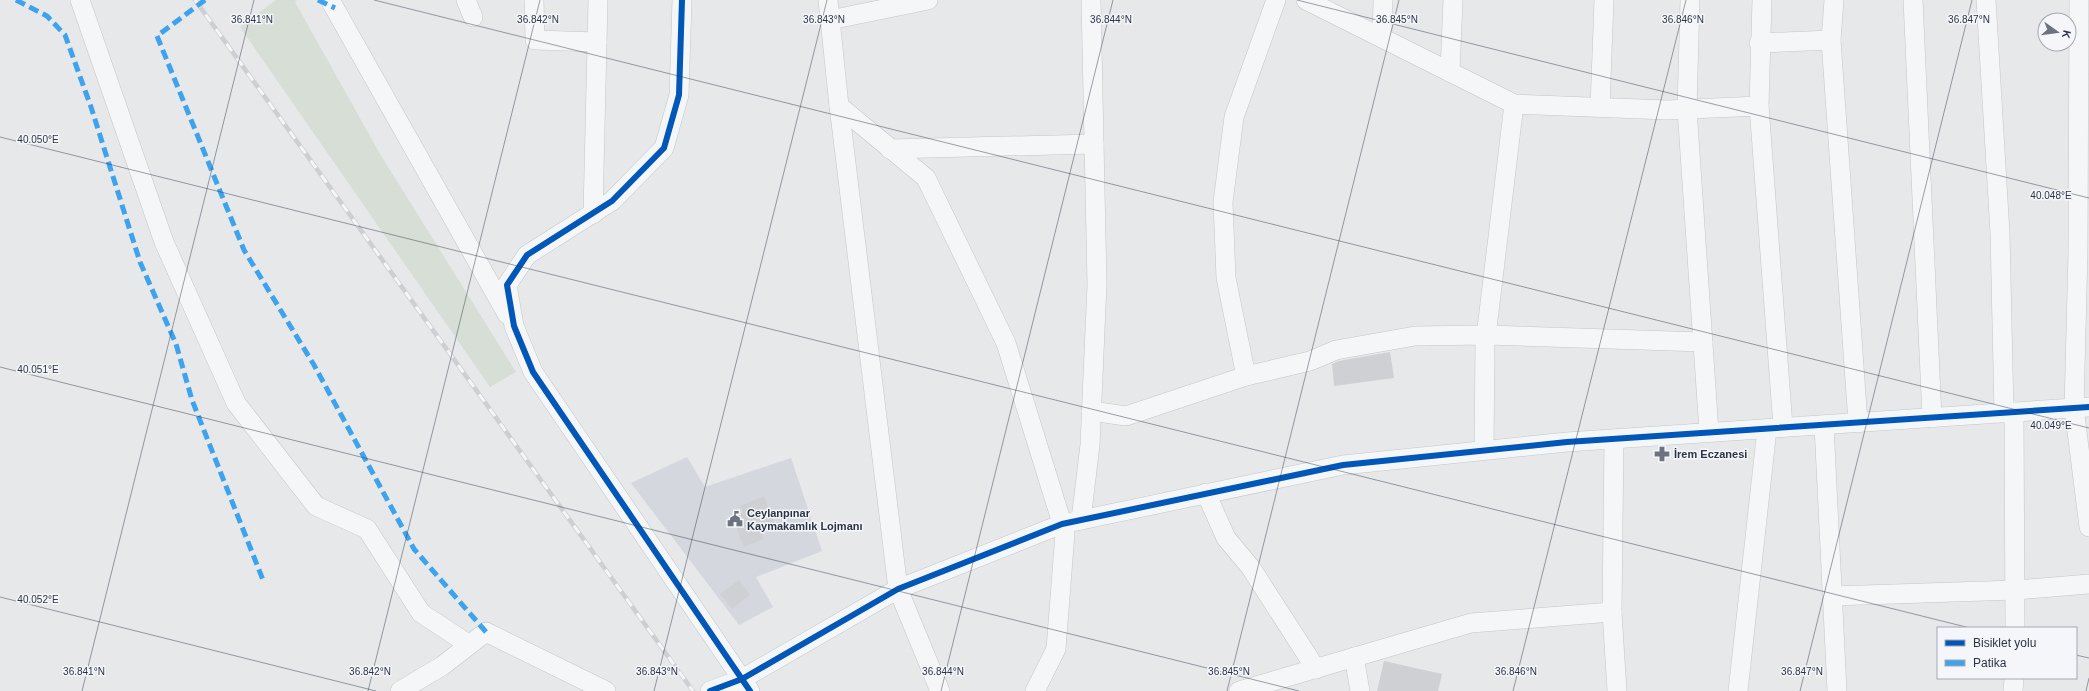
<svg xmlns="http://www.w3.org/2000/svg" width="2089" height="691" font-family="Arial,sans-serif">
<rect width="100%" height="100%" fill="#e6e8ea"/>
<polygon fill="#d4d7dd" points="687,457 705,487 791,458 822,551 756,577 773,607 739,625 631,483"/>
<polygon fill="#d6ded6" points="276,0 297,0 295,2 380,154 516,372 490,387 240,27"/>
<g fill="#ced0d3">
<polygon points="1390,352 1394,378 1334,386 1332,364 1339,361"/>
<polygon points="764,496 775,525 761,530 764,539 744,547 732,517 743,513 740,506"/>
<polygon points="739,580 750,595 732,609 720,594"/>
<polygon points="1384,661 1442,674 1438,691 1377,691"/>
</g>
<g fill="none" stroke-linecap="round" stroke-linejoin="round">
<defs>
<g id="minor">
<polyline points="80,0 164,242 236,403 316,506 367,529 421,613 468,644"/>
<polyline points="330,0 507,314"/>
<polyline points="466,0 473,17"/>
<polyline points="534,0 535,40 597,42"/>
<polyline points="682,0 679,95 664,148 612,201 527,255 507,285 514,326 533,372 750,691"/>
<polyline points="828,0 839,106 898,589 940,691"/>
<polyline points="1306,0 1514,104 1667,110 1759,106"/>
<polyline points="1690,0 1687,109 1709,432"/>
<polyline points="1762,0 1759,106 1783,427"/>
<polyline points="1834,0 1831,40 1858,423"/>
<polyline points="1913,0 1932,418"/>
<polyline points="1986,0 2000,233 2004,413"/>
<polyline points="2079,0 2078,252 2074,408 2089,527"/>
<polyline points="830,20 928,0"/>
<polyline points="1382,38 1383,0"/>
<polyline points="1759,43 1831,40"/>
<polyline points="1450,72 1453,0"/>
<polyline points="839,106 926,178 1006,343 1065,533 1056,649 1035,691"/>
<polyline points="1600,107 1604,0"/>
<polyline points="890,149 1094,144"/>
<polyline points="593,214 598,0"/>
<polyline points="1246,376 1226,278 1223,202 1234,117 1276,0"/>
<polyline points="1091,411 1126,416 1246,376 1310,361 1336,350 1415,336 1486,335 1703,342"/>
<polyline points="2014,412 2015,628"/>
<polyline points="1824,425 1837,691"/>
<polyline points="1614,439 1612,612 1617,691"/>
<polyline points="1484,450 1485,345 1514,104"/>
<polyline points="1206,493 1226,538 1251,568 1316,669"/>
<polyline points="1081,520 1090,445 1097,284 1091,0"/>
<polyline points="1832,596 2016,590 2089,584"/>
<polyline points="1354,657 1360,691"/>
<polyline points="400,691 442,666 486,632 606,691"/>
<polyline points="710,691 742,679 898,589 1062,524 1343,465 1567,442 2089,407"/>
<polyline points="1239,691 1471,623 1612,612"/>
<polyline points="1738,691 1767,429"/>
<polyline points="2013,691 2014,678"/>
</g>
</defs>
<use href="#minor" stroke="#c4c6c8" stroke-width="20"/>
<use href="#minor" stroke="#f5f6f7" stroke-width="19"/>
<defs>
<polyline id="rail" points="195,0 693,691"/>
</defs>
<use href="#rail" stroke="#cecfd2" stroke-width="4.5"/>
<use href="#rail" stroke="#f4f6f9" stroke-width="3" stroke-dasharray="9" stroke-linecap="butt"/>
<g stroke="#3ea3ec" stroke-width="5" stroke-dasharray="10 5" stroke-linecap="butt">
<polyline points="16,0 47,16 65,35 91,107 140,262 176,344 192,400 263,580"/>
<polyline points="205,0 157,36 244,250 314,365 414,549 486,632"/>
<polyline points="318,0 335,8"/>
</g>
<defs>
<g id="cycleway">
<polyline points="682,0 679,95 664,148 612,201 527,255 507,285 514,326 533,372 750,691"/>
<polyline points="710,691 742,679 898,589 1062,524 1343,465 1567,442 2089,407"/>
</g>
</defs>
<use href="#cycleway" stroke="#f4f6f9" stroke-width="8"/>
<use href="#cycleway" stroke="#0057b8" stroke-width="6"/>
</g>
<path fill="none" stroke="#2b3445" stroke-width="1" stroke-opacity="0.45" d="M 374,0 L 2089,428M 1297,0 L 2089,198M 0,137 L 1970,628M 0,367 L 1299,691M 0,597 L 376,691M 2076,655 L 2089,658M 82,691 L 254,0M 368,691 L 540,0M 654,691 L 827,0M 941,691 L 1113,0M 1227,691 L 1399,0M 1513,691 L 1686,0M 1800,691 L 1972,0M 2086,691 L 2089,678"/>
<defs>
<symbol id="pharmacy-bare" viewBox="-9 -9 18 18"><path d="M-2-6h4v4h4v4h-4v4h-4v-4h-4v-4h4Z" fill="#6c737f" stroke="#f4f6f9" stroke-width="2.5" paint-order="stroke"/></symbol>
<symbol id="civic-bare" viewBox="-9 -9 18 18"><path d="M-.6-6.5H3V-4.5H.6V-3L4-1V1h2V6H-6V1h2V-1L-.6-3ZM-1.2 2.5V6h2.4V2.5Z" fill="#6c737f" stroke="#f4f6f9" stroke-width="2.5" paint-order="stroke"/></symbol>
</defs>
<g fill-rule="evenodd">
<use href="#pharmacy-bare" x="1651" y="443" width="22" height="22"/>
<use href="#civic-bare" x="724" y="508" width="22" height="22"/>
</g>
<g text-anchor="middle" dominant-baseline="central" stroke-width="3" stroke-linejoin="round" paint-order="stroke">
<g font-size="11" font-weight="bold" fill="#2b3445" stroke="#f4f6f9" text-anchor="start">
<text x="1674" y="454">İrem Eczanesi</text>
<text x="747" y="513">Ceylanpınar<tspan x="747" dy="13">Kaymakamlık Lojmanı</tspan></text>
</g>
</g>
<g font-size="10" text-anchor="middle" fill="#2b3445" stroke="#f4f6f9" stroke-width="3" stroke-linejoin="round" paint-order="stroke">
<text x="252" y="23">36.841°N</text>
<text x="824" y="23">36.843°N</text>
<text x="1111" y="23">36.844°N</text>
<text x="1397" y="23">36.845°N</text>
<text x="1683" y="23">36.846°N</text>
<text x="538" y="23">36.842°N</text>
<text x="1969" y="23">36.847°N</text>
<text x="38" y="143">40.050°E</text>
<text x="2051" y="199">40.048°E</text>
<text x="38" y="373">40.051°E</text>
<text x="2051" y="429">40.049°E</text>
<text x="38" y="603">40.052°E</text>
<text x="84" y="675">36.841°N</text>
<text x="370" y="675">36.842°N</text>
<text x="657" y="675">36.843°N</text>
<text x="943" y="675">36.844°N</text>
<text x="1229" y="675">36.845°N</text>
<text x="1516" y="675">36.846°N</text>
<text x="1802" y="675">36.847°N</text>
</g>
<rect x="1937" y="627" width="140" height="52" fill="#f4f6f9" stroke="#a4a8b1"/>
<rect x="1945" y="640" width="20" height="6" fill="#0057b8" stroke="#a4a8b1"/>
<text x="1973" y="647" font-size="12" fill="#2b3445">Bisiklet yolu</text>
<rect x="1945" y="660" width="20" height="6" fill="#3ea3ec" stroke="#a4a8b1"/>
<text x="1973" y="667" font-size="12" fill="#2b3445">Patika</text>
<g transform="translate(2057 32) rotate(104)"><circle r="19" fill="#f4f6f9" stroke="#a4a8b1"/>
<path d="M0-3L7 15L0 10L-7 15Z" fill="#6c737f"/>
<text y="-6" font-size="11" font-weight="bold" text-anchor="middle" fill="#2b3445">K</text>
</g>
</svg>
